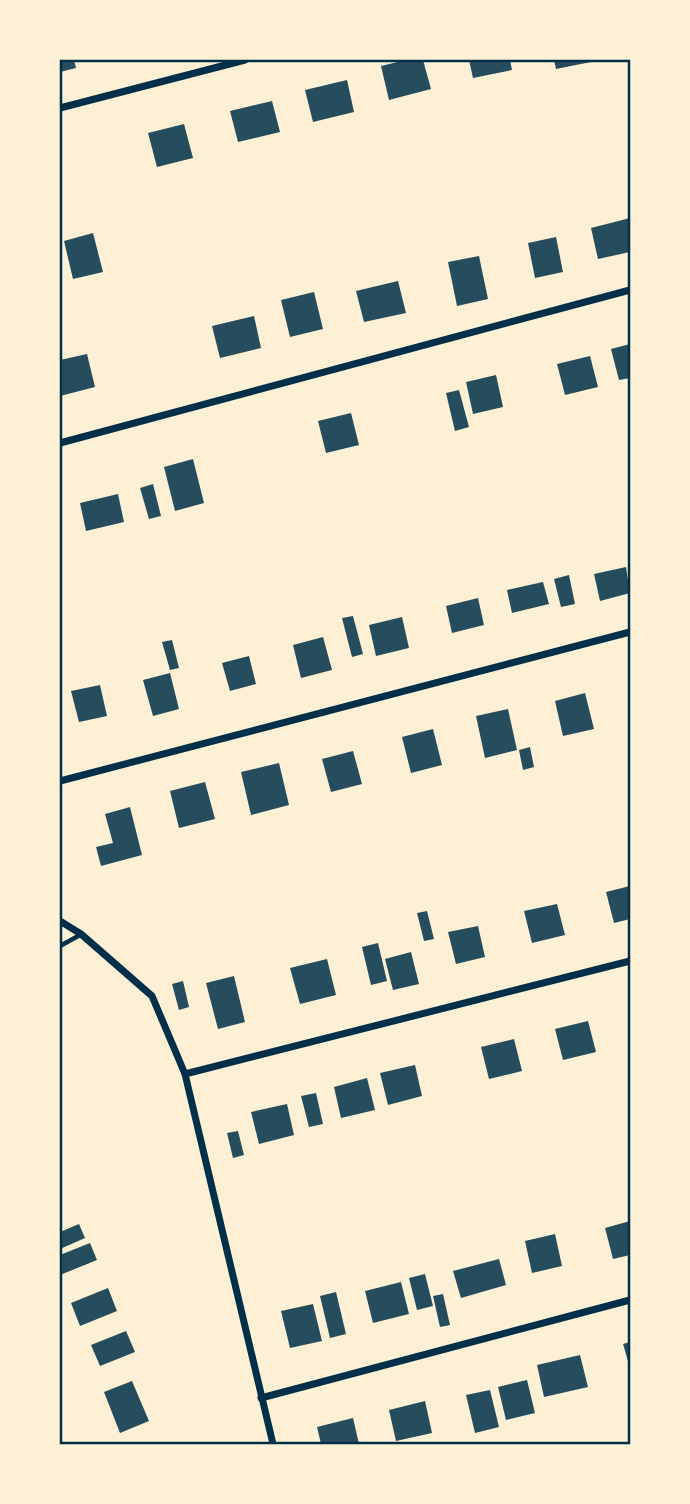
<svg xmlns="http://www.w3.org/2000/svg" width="690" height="1504" font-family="'Fira Sans Condensed',sans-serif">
<rect width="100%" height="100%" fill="#fdf0d5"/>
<g fill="#264d5e">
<polygon points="60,60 74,60 76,68 60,72"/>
<polygon points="406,60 423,60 431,89 389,100 381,66"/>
<polygon points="469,60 510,60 512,70 473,78"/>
<polygon points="554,60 596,60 596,61 556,69"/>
<polygon points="347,80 354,112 313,122 305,90"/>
<polygon points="272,101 280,132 238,142 230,111"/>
<polygon points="184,124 193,158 157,167 148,133"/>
<polygon points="630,218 630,252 598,259 591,228"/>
<polygon points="93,233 103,272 73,279 64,241"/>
<polygon points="556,237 563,272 535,278 528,243"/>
<polygon points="479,256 488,299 457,306 448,262"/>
<polygon points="398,281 406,313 364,322 356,291"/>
<polygon points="314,292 323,329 290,337 281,300"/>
<polygon points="254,316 261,348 220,358 212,326"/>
<polygon points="630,344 630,378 619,380 611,349"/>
<polygon points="87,354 95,387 60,396 60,360"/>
<polygon points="590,356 598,387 565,395 557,364"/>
<polygon points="496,375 503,407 473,414 466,382"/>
<polygon points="459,390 469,427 455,431 446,393"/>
<polygon points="351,413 359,445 326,453 318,421"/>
<polygon points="193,459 204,503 175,511 164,467"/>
<polygon points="153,484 161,516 149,519 140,488"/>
<polygon points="118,494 124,522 86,531 80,503"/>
<polygon points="626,567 630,593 600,601 594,574"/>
<polygon points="569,575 575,604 561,607 554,579"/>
<polygon points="543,582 549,604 512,613 507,590"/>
<polygon points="478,598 484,625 452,633 446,606"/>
<polygon points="353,616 363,654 352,657 342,618"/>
<polygon points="402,617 409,648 376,656 369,625"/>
<polygon points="323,637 332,670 301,678 293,645"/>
<polygon points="172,640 179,668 170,670 162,642"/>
<polygon points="249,656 256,684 230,691 222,663"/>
<polygon points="170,673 179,709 153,716 143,680"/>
<polygon points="100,685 107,716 79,722 71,691"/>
<polygon points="585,693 594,729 563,736 555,701"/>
<polygon points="508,709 517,750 485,758 476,716"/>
<polygon points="433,729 442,765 411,773 402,737"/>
<polygon points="530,747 534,767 523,770 519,750"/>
<polygon points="353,751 362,784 331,792 322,759"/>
<polygon points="279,763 289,805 251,815 241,772"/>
<polygon points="205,782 215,819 179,828 170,791"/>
<polygon points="130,807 142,855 101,866 96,847 113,843 105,814"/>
<polygon points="630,886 630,919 614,923 606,892"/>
<polygon points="557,904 565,935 532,943 524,911"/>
<polygon points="427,911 434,939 424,941 417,913"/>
<polygon points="478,926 485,957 456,964 448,932"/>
<polygon points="378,943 387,981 371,985 362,947"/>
<polygon points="411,952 419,984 393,990 385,959"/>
<polygon points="327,959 336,995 300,1004 290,968"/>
<polygon points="234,976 245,1022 218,1029 206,983"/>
<polygon points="183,981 189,1007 179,1010 172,984"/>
<polygon points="588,1021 596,1052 563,1060 555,1029"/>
<polygon points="514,1039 522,1071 489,1079 481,1047"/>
<polygon points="415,1065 422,1096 388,1105 380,1073"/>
<polygon points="367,1078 375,1110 341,1118 334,1087"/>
<polygon points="316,1093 323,1124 309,1127 301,1096"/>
<polygon points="287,1104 294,1135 259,1144 251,1112"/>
<polygon points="238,1131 244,1155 233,1158 227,1133"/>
<polygon points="630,1221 630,1255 613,1259 605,1228"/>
<polygon points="79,1224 85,1238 60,1249 60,1232"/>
<polygon points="555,1234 562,1266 532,1273 525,1241"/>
<polygon points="90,1243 97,1260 60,1275 60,1255"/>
<polygon points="499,1259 506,1285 461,1298 453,1271"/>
<polygon points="425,1274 433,1306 417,1310 409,1278"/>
<polygon points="401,1282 409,1314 373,1323 365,1291"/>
<polygon points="108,1288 117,1311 80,1326 71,1303"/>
<polygon points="336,1292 346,1334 330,1338 320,1296"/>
<polygon points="443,1294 450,1325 440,1327 433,1296"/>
<polygon points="313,1304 322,1341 290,1348 281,1311"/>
<polygon points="126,1331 135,1352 100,1366 91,1345"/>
<polygon points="630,1342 630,1368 623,1344"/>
<polygon points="580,1355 588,1387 544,1397 537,1365"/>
<polygon points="527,1380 535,1413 506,1420 498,1387"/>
<polygon points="132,1381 149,1421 120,1433 104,1392"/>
<polygon points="490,1390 499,1427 475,1433 466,1395"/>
<polygon points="425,1401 432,1433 396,1441 389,1410"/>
<polygon points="353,1418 359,1444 321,1444 317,1427"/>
</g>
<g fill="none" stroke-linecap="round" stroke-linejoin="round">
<polyline stroke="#003049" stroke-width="4.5" points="60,946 80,935"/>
<g stroke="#003049" stroke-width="7">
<polyline points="60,108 245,60"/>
<polyline points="60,443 630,290"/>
<polyline points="60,781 630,632"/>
<polyline points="60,921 81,934 152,996 185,1074 273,1444"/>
<polyline points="185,1074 630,961"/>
<polyline points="261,1398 630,1300"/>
</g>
</g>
<rect width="690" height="1504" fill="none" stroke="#fdf0d5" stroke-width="122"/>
<rect x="61" y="61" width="568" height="1382" fill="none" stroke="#003049" stroke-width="2.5"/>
</svg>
